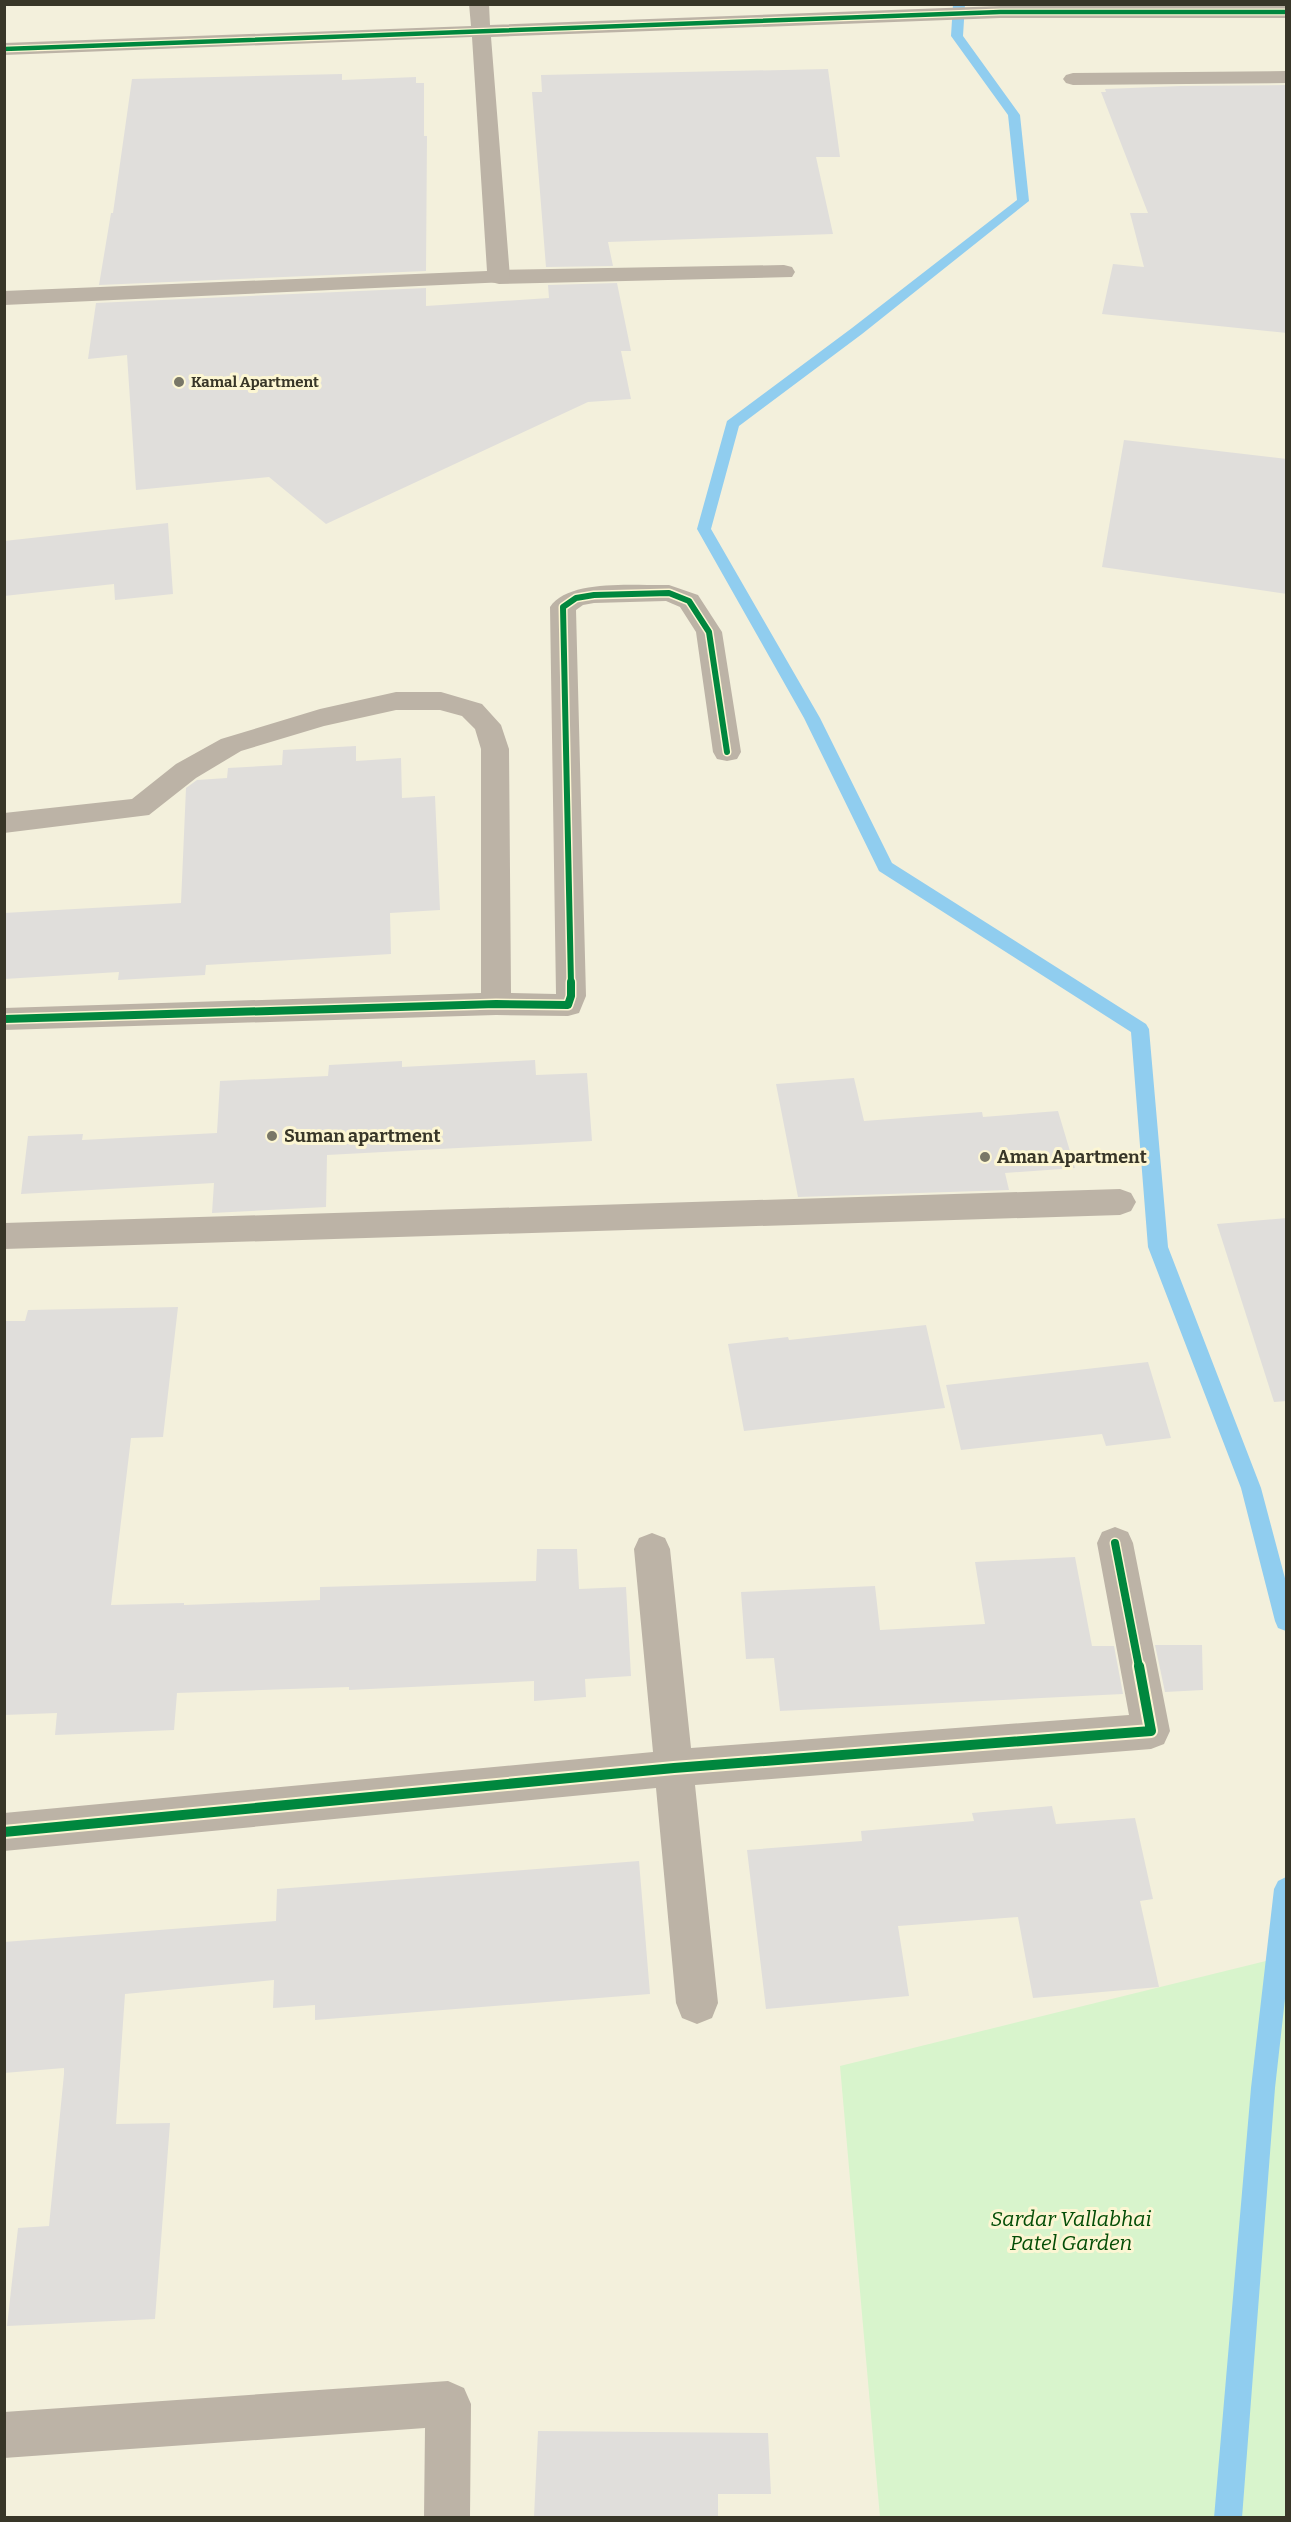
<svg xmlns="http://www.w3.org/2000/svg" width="1291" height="2522" font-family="Bitter,serif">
<rect width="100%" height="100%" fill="#f3f0dc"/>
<polygon fill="#d8f4cc" points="1286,1956 1286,2517 880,2517 840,2066"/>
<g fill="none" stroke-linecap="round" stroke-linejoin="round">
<g fill="#90cdef" fill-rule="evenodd">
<polygon points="953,4 965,4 963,36 1020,115 1029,201 862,334 739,426 711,529 820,718 892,863 1146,1024 1149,1029 1168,1247 1261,1488 1286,1582 1286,1631 1278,1628 1275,1621 1241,1488 1148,1247 1131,1032 879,871 804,718 697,529 727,421 852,328 1017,200 1008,115 951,36"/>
<polygon points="1286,1877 1286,1990 1275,2088 1242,2518 1214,2518 1251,2088 1274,1889 1278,1881"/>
</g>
</g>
<g fill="#e0dedb">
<polygon points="828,69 840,157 816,157 833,234 608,242 613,266 546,267 532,92 542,92 541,75"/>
<polygon points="342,74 342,80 416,77 416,83 424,83 424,136 427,136 426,271 99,285 111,213 113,213 132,79"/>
<polygon points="1287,85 1287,333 1102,314 1113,264 1144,267 1130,213 1148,213 1101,92 1106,92 1105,89 1181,86"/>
<polygon points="617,283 631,351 621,351 631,399 588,402 326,524 269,477 136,490 127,355 88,359 96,303 426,288 426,306 549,298 548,285"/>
<polygon points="1124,440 1287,459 1287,594 1102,567"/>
<polygon points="168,523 173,594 115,600 114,584 4,596 4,541"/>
<polygon points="356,746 356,761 401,758 402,798 435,796 440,910 390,913 391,954 206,965 205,975 118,980 119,972 4,979 4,913 181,903 186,788 197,780 227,778 228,768 282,765 283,750"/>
<polygon points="535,1060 536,1075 587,1073 592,1141 327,1155 326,1207 212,1213 214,1183 21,1194 28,1136 83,1134 82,1140 217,1133 220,1081 328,1076 329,1065 402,1061 402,1067"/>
<polygon points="854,1078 864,1121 982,1112 983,1117 1058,1111 1075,1168 1005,1173 1009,1190 798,1197 776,1084"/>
<polygon points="1287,1218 1287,1401 1274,1402 1217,1224"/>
<polygon points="178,1307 163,1437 131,1438 111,1605 184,1603 184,1605 320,1600 320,1587 536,1581 537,1549 577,1549 579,1589 626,1587 631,1676 585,1679 586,1697 534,1701 534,1681 349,1690 349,1687 177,1693 174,1730 55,1735 57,1713 4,1715 4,1321 25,1321 28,1310"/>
<polygon points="926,1325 945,1408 744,1431 728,1344 788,1337 789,1340"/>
<polygon points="1148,1362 1171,1438 1106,1446 1102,1434 961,1450 946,1385"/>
<polygon points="1075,1557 1092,1646 1114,1646 1123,1694 780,1711 774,1658 746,1659 741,1592 875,1586 880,1630 985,1624 975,1562"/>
<polygon points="1155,1645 1202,1645 1203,1690 1165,1692"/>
<polygon points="1052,1806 1056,1824 1135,1818 1153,1899 1140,1901 1159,1987 1033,1998 1018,1917 898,1926 909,1996 766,2009 747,1850 862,1841 861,1831 974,1821 972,1813"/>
<polygon points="639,1861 650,1994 315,2020 315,2005 273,2008 274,1980 125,1994 116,2124 170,2123 155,2319 7,2326 18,2228 49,2226 64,2074 64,2068 4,2073 4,1942 276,1921 277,1889"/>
<polygon points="538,2431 768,2433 771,2494 718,2494 718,2517 534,2517"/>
</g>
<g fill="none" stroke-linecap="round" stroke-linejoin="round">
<polygon fill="#bcb3a6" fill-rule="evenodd" points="784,265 792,267 795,272 792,277 499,284 491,282 488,277 491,272 499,270"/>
<g fill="#bcb3a6" fill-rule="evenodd">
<polygon points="469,4 489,4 490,25 1000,6 1286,6 1286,18 1000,18 491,37 510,277 507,282 4,305 4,291 487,271 472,37 4,55 4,43 471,26"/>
<polygon points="1286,71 1286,83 1073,85 1066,83 1063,79 1066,75 1073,73"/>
<path d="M 669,585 L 698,595 L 722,632 L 741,752 L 737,759 L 727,761 L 717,759 L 713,752 L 696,632 L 680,607 L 666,601 L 594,603 L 583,605 L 576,610 L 586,996 L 579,1013 L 568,1016 L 496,1015 L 4,1030 L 4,1008 L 481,993 L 481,749 L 475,729 L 462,716 L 440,710 L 396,710 L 324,726 L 241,751 L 196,778 L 149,815 L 4,833 L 4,813 L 132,799 L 176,764 L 221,739 L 320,709 L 396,692 L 441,692 L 482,704 L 501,725 L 509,749 L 511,993 L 556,994 L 550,607 C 569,578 638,586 669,585 Z"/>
<polygon points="1120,1189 1131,1193 1136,1202 1131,1211 1120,1215 4,1249 4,1223"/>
<polygon points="1115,1527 1128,1532 1133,1543 1170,1731 1164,1744 1151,1749 695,1785 718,2003 712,2018 697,2024 682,2018 676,2003 656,1788 4,1851 4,1813 653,1752 634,1549 639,1538 652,1533 665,1538 670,1549 691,1748 1129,1715 1097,1543 1102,1532"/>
<polygon points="448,2381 464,2388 471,2404 470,2518 424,2518 425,2428 4,2458 4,2412"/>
</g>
<defs>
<polyline id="cycleway-far3" points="4,49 1000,12 1286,12"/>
<polyline id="cycleway-far2" points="571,984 563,607 576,598 594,595 669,593 689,601 709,632 727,752"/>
<g id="cycleway-far1">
<polyline points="4,1019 496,1004 568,1005 571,996 571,982"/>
<polyline points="1115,1543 1139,1667"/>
</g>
<polyline id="cycleway" points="4,1832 674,1768 1151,1731 1139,1666"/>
</defs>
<use href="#cycleway-far3" stroke="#fcf6d3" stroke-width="7"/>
<use href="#cycleway-far2" stroke="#fcf6d3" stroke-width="9"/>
<use href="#cycleway-far1" stroke="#fcf6d3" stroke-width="11"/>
<use href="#cycleway" stroke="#fcf6d3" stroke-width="14"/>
<use href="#cycleway-far3" stroke="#00873e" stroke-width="4.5"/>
<use href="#cycleway-far2" stroke="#00873e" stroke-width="6"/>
<use href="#cycleway-far1" stroke="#00873e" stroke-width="8"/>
<use href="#cycleway" stroke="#00873e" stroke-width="10"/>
</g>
<g fill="#797767" stroke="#fcf6d3" stroke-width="2">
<circle cx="179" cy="382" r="6"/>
<circle cx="272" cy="1136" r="6"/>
<circle cx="985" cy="1157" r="6"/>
</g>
<g text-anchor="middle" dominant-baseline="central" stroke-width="6" stroke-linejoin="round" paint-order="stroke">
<g font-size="15" font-weight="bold" fill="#383628" stroke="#fcf6d3" text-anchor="start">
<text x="191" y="382">Kamal Apartment</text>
</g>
<g font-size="18" font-weight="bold" fill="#383628" stroke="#fcf6d3" text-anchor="start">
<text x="284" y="1136">Suman apartment</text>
<text x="997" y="1157">Aman Apartment</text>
</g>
<g font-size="21" font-style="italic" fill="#044d06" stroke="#fcf6d3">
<text x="1071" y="2219">Sardar Vallabhai<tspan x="1071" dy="24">Patel Garden</tspan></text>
</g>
</g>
<rect width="1291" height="2522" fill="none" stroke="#383628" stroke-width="12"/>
</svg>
